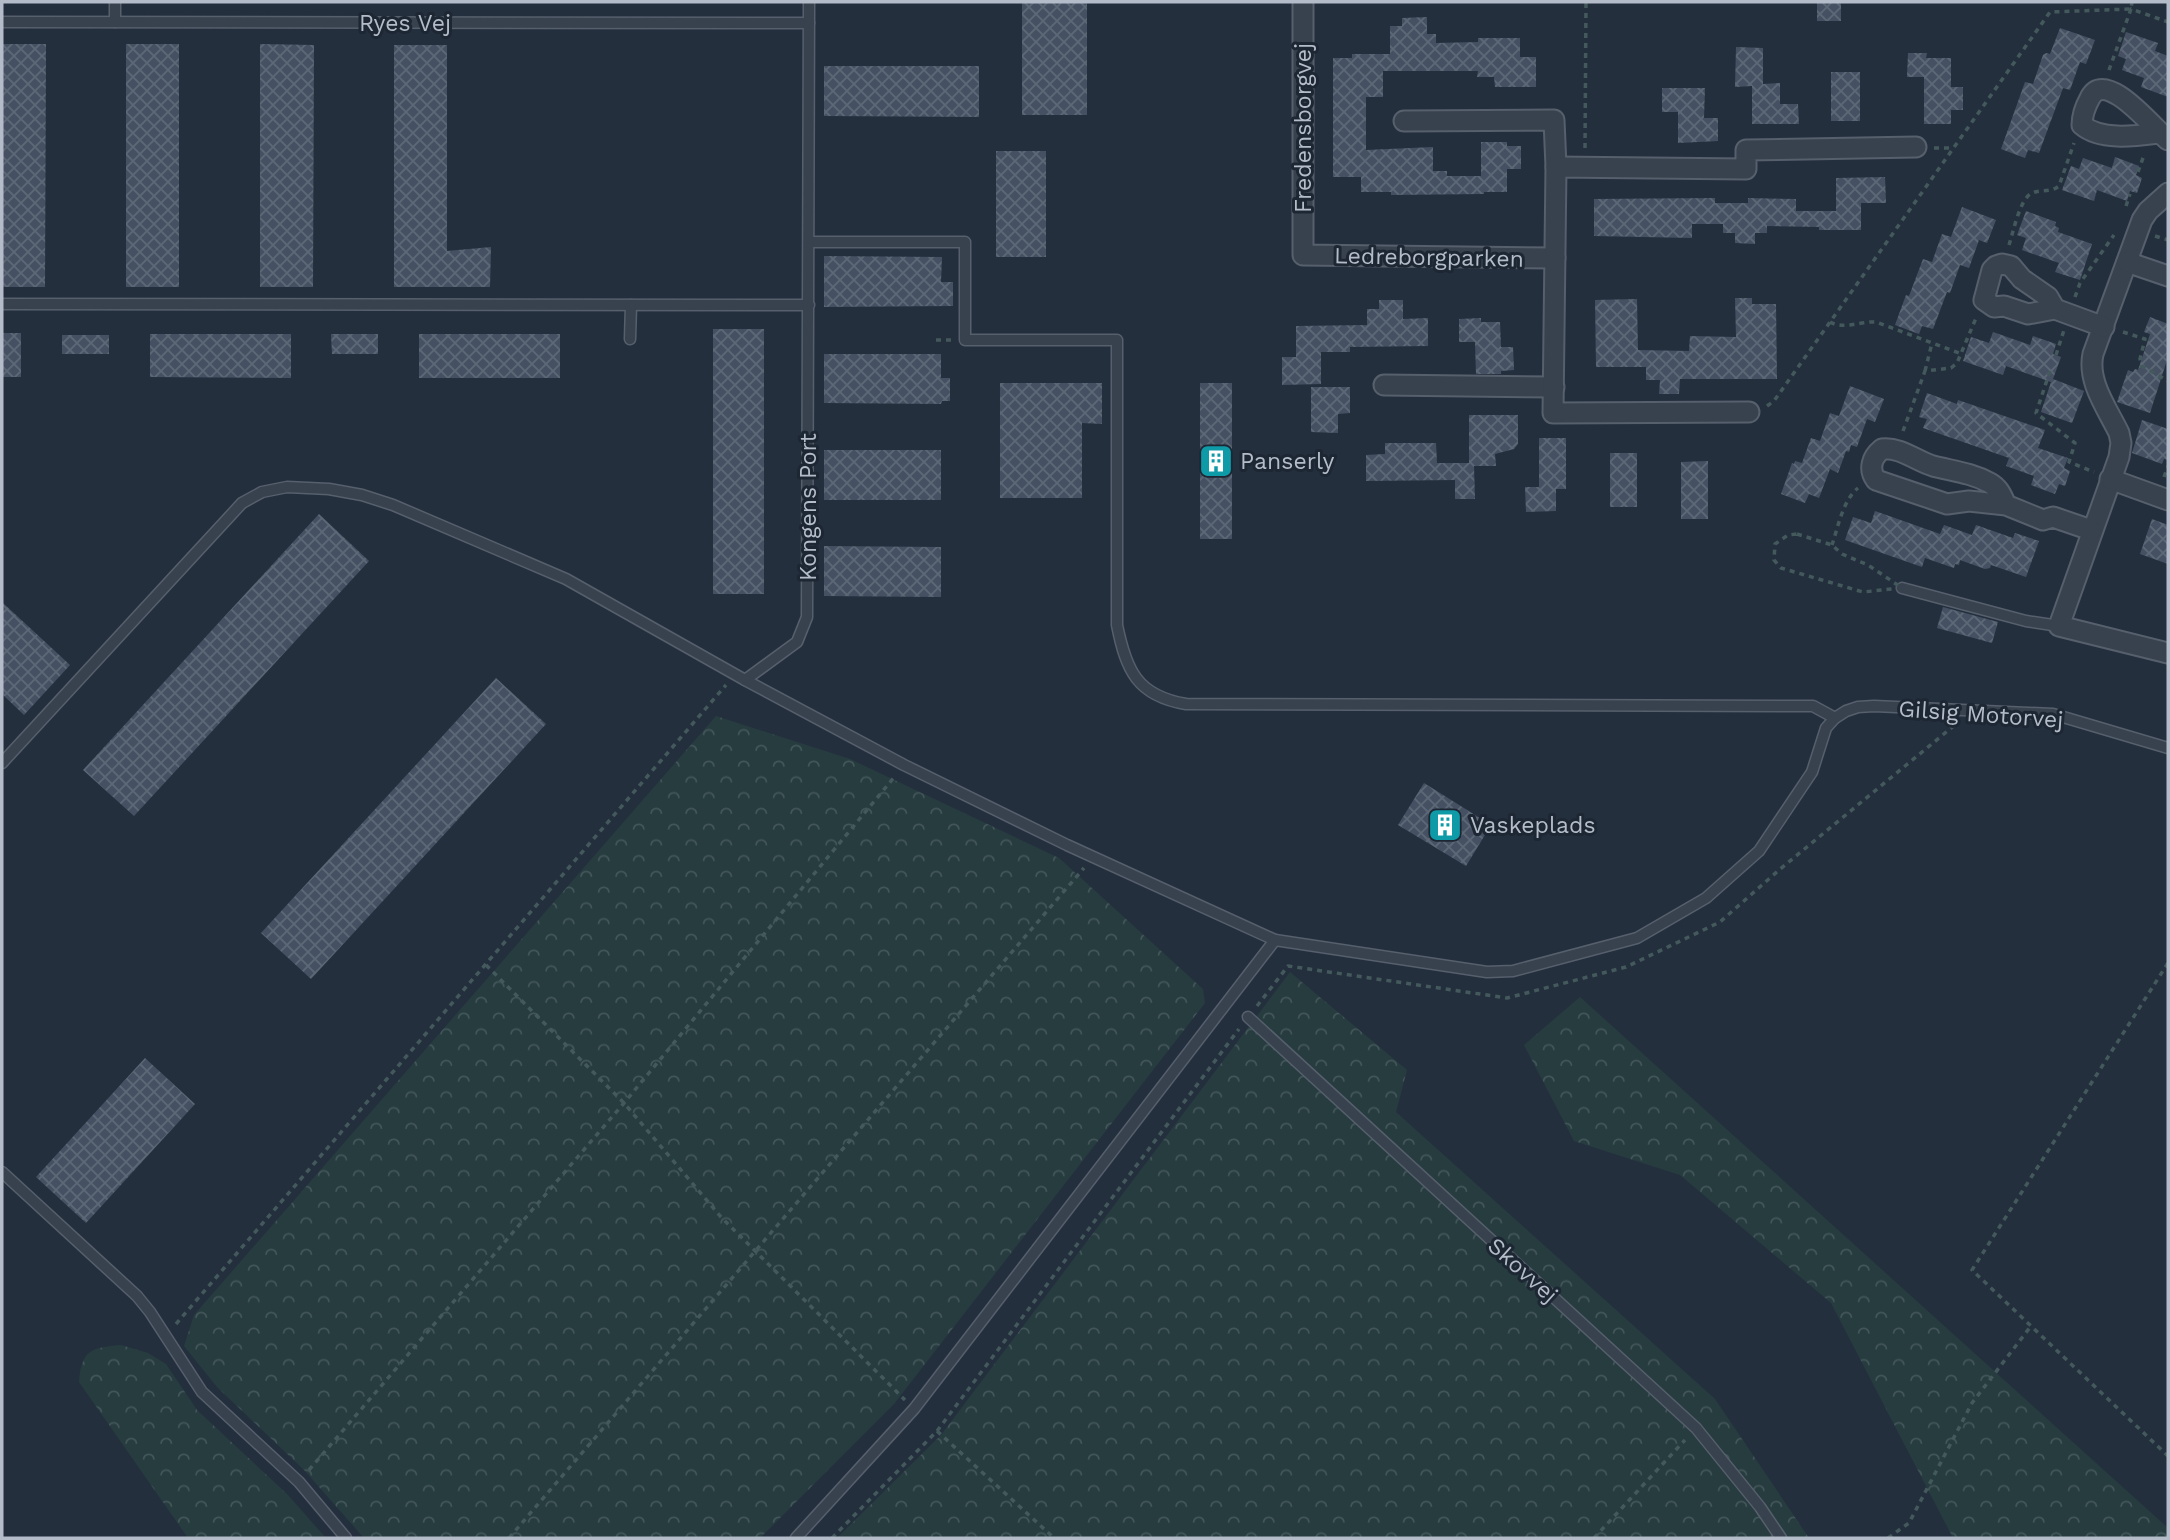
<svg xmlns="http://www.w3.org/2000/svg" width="2170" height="1540" font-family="'Work Sans',sans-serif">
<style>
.forest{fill:url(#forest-crowns)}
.building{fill:url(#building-cross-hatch)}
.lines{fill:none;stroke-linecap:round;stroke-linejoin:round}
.service-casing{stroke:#565f6c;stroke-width:13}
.minor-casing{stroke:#565f6c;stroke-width:23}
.path{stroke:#44595c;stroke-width:3.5;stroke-dasharray:5 5;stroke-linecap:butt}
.service{stroke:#38414e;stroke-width:10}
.minor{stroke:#38414e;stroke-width:19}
.labels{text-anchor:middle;stroke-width:6;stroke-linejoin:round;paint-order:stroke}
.street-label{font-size:23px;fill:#b4bcc9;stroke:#1d2633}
.poi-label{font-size:23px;fill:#b4bcc9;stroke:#1d2633;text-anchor:start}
</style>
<defs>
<pattern id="forest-crowns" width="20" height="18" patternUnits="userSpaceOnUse" patternTransform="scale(1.75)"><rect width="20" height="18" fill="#263c3f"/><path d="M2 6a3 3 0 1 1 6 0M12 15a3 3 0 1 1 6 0" fill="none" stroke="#435659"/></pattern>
<pattern id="building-cross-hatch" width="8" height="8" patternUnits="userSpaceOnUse" patternTransform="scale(1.75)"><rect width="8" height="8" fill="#455162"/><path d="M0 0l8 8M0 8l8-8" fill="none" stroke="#5d6877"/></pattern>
</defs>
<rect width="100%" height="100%" fill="#242f3e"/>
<g class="forest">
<polygon points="716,716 850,759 1059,858 1203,989 1205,1003 894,1404 760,1538 364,1538 305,1471 217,1387 184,1346 194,1315"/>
<polygon points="1290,972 1407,1070 1396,1112 1715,1399 1809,1538 837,1538 941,1435"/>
<polygon points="1580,997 2168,1528 2168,1538 1953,1538 1831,1303 1680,1175 1574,1141 1524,1045"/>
<path d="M 121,1345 L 148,1353 L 166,1364 L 197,1410 L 287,1494 L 326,1538 L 188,1538 L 79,1382 C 82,1349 91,1348 121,1345 Z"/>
</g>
<g class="building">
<rect x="1022" y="2" width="65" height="113"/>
<rect x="1817" y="2" width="24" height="19"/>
<polygon points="1427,17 1427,34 1436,34 1436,43 1478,42 1478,38 1520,38 1520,57 1536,57 1536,87 1495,87 1494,77 1477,77 1478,71 1383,71 1383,97 1366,97 1366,150 1433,147 1433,171 1447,171 1447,176 1481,176 1481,142 1507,142 1507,146 1521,146 1521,169 1507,169 1507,192 1484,192 1484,194 1391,195 1391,192 1361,192 1361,177 1333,177 1333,58 1352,58 1352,54 1390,54 1390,26 1402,26 1402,18"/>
<polygon points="2060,28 2095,40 2086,64 2080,62 2070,90 2063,88 2039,153 2028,150 2025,158 2001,149 2025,82 2033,84 2043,55 2046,53 2050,54"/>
<polygon points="2126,32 2158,43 2155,51 2168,56 2168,97 2141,87 2144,78 2122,70 2126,59 2118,56"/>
<polygon points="2,44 46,44 45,287 2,287"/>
<rect x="126" y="44" width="53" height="243"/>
<polygon points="260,44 314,45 313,287 260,287"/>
<polygon points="394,45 447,45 447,251 491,247 490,287 394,287"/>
<polygon points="1736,47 1763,48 1763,84 1780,83 1780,104 1798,104 1799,124 1752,124 1752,86 1735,87"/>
<polygon points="1908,53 1927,53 1926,58 1951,58 1951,87 1963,87 1963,110 1951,110 1951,124 1924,124 1924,77 1907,77"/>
<polygon points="824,66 979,66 979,117 824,116"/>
<rect x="1831" y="72" width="29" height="49"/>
<polygon points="1662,88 1705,88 1704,118 1718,118 1718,141 1678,143 1678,112 1662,112"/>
<rect x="996" y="151" width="50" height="106"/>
<polygon points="2115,157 2139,166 2136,175 2142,178 2137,193 2130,191 2127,201 2097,190 2094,201 2062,190 2071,166 2079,169 2083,158 2112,168"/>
<polygon points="1885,177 1886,203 1861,203 1861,230 1819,230 1819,227 1767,226 1767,233 1755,233 1755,244 1735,243 1735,233 1723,233 1723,224 1692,224 1692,238 1594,236 1594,199 1715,198 1715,203 1748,203 1748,198 1796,199 1796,211 1836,211 1836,178"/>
<polygon points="1962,207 1996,220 1987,243 1979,240 1969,268 1960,265 1950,293 1947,292 1933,329 1922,326 1919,334 1895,325 1906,295 1909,296 1923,259 1932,262 1942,234 1951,237"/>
<polygon points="2026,211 2056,222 2055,226 2059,228 2058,232 2092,244 2080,280 2055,272 2059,263 2022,250 2026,238 2017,235"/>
<polygon points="824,256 942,257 941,282 953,282 953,306 824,307"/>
<polygon points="1735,298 1752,298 1752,304 1776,304 1777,379 1680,379 1679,394 1659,394 1660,380 1646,380 1646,367 1596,367 1595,300 1637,299 1638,350 1689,351 1690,336 1736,337"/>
<polygon points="1379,300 1403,300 1403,319 1428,318 1428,346 1350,347 1350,352 1321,352 1321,384 1282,385 1282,357 1296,357 1296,326 1367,325 1367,309 1379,309"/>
<polygon points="2150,317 2168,324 2168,357 2150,413 2117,402 2128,370 2133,372 2135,369 2138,370 2150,334 2144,332"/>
<polygon points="1481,318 1481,322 1500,322 1501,347 1513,347 1514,370 1501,371 1501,374 1476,374 1475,342 1459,342 1459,319"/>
<rect x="713" y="329" width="51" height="265"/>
<polygon points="1993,332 2030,345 2033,336 2056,344 2053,354 2061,357 2053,379 2084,391 2072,423 2041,412 2051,382 2006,366 2003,375 1963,361 1971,337 1989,343"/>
<rect x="2" y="333" width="19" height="44"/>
<polygon points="150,334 291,334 291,378 150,377"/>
<polygon points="331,334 378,334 378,354 332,354"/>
<rect x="419" y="334" width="141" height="44"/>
<rect x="62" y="335" width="47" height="19"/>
<polygon points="824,354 941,354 941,378 950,378 950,401 942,401 941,404 824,403"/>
<polygon points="1000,383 1102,383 1102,424 1082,423 1082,498 1000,498"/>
<rect x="1200" y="383" width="32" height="156"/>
<polygon points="1850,386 1884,399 1875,422 1867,419 1857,447 1851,445 1849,452 1846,451 1838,473 1830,469 1819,498 1809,494 1805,503 1781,494 1792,463 1794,464 1795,461 1802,463 1811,438 1820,441 1830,413 1839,416"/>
<polygon points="1311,387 1350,387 1350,413 1338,414 1338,433 1311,432"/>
<polygon points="1927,393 1957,404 1958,400 2045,430 2038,448 2068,458 2064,468 2070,471 2065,486 2059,484 2055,494 2031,485 2034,476 2006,466 2009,458 1923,428 1927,419 1919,417"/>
<polygon points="1469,415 1518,415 1518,444 1514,449 1495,454 1496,466 1474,466 1475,499 1455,499 1455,480 1366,481 1366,455 1385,454 1385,443 1436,443 1437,463 1469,463"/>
<polygon points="2142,420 2168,429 2168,460 2164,459 2162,464 2132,453"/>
<polygon points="1539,438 1566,438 1566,489 1556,489 1556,511 1526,512 1525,487 1539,487"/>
<rect x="824" y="450" width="117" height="50"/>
<rect x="1610" y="453" width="27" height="54"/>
<polygon points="1708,461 1708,519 1681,519 1681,462"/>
<polygon points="1875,511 1940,534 1944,525 1972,535 1976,525 2013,538 2015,533 2039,541 2026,577 1991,565 1990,568 1985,569 1960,560 1959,565 1955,564 1954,568 1925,558 1922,567 1845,540 1853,517 1871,523"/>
<polygon points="319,514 369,561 134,816 83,770"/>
<polygon points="2152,519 2168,525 2168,564 2140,554"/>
<polygon points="824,546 941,547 941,597 824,596"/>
<polygon points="2,602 70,665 24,715 2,694"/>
<polygon points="1943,607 1998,622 1992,643 1937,628"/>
<polygon points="496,678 546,724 311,979 261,933"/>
<polygon points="1424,783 1491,825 1466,866 1398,825"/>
<polygon points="145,1058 195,1104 86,1223 36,1177"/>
</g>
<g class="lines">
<g class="service-casing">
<g id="service">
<polyline points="115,2 115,22"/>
<polyline points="2,22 809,23"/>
<path d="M 809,242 L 965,242 L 965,340 L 1117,340 L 1117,625 C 1126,670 1137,696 1186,704 L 1813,706 L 1835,718"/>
<polyline points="2,304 809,305"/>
<polyline points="630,339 631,305"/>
<polyline points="1902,588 2026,621 2059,626"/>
<polyline points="745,680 797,642 807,617 809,2"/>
<polyline points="2,763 242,503 262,492 287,487 329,489 362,495 393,505 566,579 745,680 904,765 1067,845 1275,940 1487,972 1513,971 1637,938 1706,898 1759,851 1812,772 1826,728 1835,718 1846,711 1858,707 1874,706 2053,714 2168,748"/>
<polyline points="1248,1017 1696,1428 1760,1507 1781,1538"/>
<polyline points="2,1172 137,1296 150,1312 202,1392 299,1482 346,1538"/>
<polyline points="796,1538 914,1409 1275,940"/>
</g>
</g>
<g class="minor-casing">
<g id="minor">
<polyline points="1303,2 1303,255 1555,258"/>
<polyline points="1404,121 1554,120 1556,167"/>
<path d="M 2159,133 C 2135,136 2101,141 2082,125 C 2082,116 2085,107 2090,98 C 2105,67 2154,129 2168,140"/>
<path d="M 2168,193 L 2148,211 L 2142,220 L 2093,354 C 2087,382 2107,408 2119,433 L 2121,443 L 2119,457 L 2059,626 L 2168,653"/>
<polyline points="2127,262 2168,276"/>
<polyline points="2055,309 2028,314 2004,306 1994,307 1984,300 1992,270 1996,266 2002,264 2011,266 2022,279 2048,297 2055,309 2104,327"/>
<polyline points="1384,385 1554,387"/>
<polyline points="1749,412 1553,413 1556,167 1746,169 1746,150 1916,147"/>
<polyline points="2110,479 2168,500"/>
<path d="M 2006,505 L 1969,501 L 1947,504 L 1876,480 C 1868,469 1872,457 1882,449 C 1901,447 1916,461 1933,466 C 1953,471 1972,473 1990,483 C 1999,488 2002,496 2006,505 L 2043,520 L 2053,517 L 2091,530"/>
</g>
</g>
<g class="path">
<polyline points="2109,70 2131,9 2168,22"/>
<polyline points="1585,148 1586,2"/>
<polyline points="1934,148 1953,148"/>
<polyline points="2138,172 2144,155"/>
<polyline points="2126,206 2130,194"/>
<polyline points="2155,236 2168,240"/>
<path d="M 2009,245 C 2013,233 2020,198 2032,193 C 2041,189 2050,193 2059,186 L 2074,143"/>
<polyline points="2075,297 2080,283 2114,235"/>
<path d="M 1830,322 C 1844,330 1860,321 1876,322 L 1962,354"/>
<polyline points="2123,332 2145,339 2140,359 2142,366 2168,381"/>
<polyline points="936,340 952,340"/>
<polyline points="2056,355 2064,330"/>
<polyline points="1925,371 1932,343"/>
<polyline points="2050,371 2036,413 2075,443 2069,462 2094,472"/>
<polyline points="1767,406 1774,401 2050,12 2131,9 2132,2"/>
<polyline points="1903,431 1925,371 1951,368 1957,363 1976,318"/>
<polyline points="2164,477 2168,466"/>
<polygon points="1797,534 1832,545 1842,554 1868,565 1902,588 1863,592 1781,568 1774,560 1775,544 1788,535"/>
<path d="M 1832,545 C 1838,527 1843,500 1858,488"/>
<polyline points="2168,963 1972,1270 2168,1456"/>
<polyline points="486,965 624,1103 721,1217 905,1400"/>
<polyline points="1257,1006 1288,966 1507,998 1626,967 1720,922 1779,870 1956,724"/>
<polyline points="176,1324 726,685"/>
<polyline points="937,1431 1054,1538"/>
<polyline points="309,1470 624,1103 896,775"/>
<polyline points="509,1538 1084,868"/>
<polyline points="832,1538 937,1431 1239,1029"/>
<polyline points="1594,1538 1685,1440"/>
<polyline points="1888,1538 1909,1523 1972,1403 2031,1326"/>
</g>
<use href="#service" class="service"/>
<use href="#minor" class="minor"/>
</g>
<defs>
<g id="building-square" transform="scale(1.75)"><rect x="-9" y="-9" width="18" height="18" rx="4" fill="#0f9aa8" stroke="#1d2633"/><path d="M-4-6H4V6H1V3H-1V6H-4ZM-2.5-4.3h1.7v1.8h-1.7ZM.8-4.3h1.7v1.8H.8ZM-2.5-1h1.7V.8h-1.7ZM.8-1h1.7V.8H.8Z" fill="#fff"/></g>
</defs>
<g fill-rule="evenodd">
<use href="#building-square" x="1216" y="461"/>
<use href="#building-square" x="1445" y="825"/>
</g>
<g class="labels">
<g class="street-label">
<text x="405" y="31">Ryes Vej</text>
<text transform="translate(1303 128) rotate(-90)" y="8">Fredensborgvej</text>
<text transform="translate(1429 257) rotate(1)" y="8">Ledreborgparken</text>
<text transform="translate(808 507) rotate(-90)" y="8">Kongens Port</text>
<text transform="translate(1981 714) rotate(4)" y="8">Gilsig Motorvej</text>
<text transform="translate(1523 1270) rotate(42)" y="8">Skovvej</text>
</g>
<g class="poi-label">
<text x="1240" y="469">Panserly</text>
<text x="1470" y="833">Vaskeplads</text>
</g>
</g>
<rect width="2170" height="1540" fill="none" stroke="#b4bcc9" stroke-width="7"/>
</svg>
